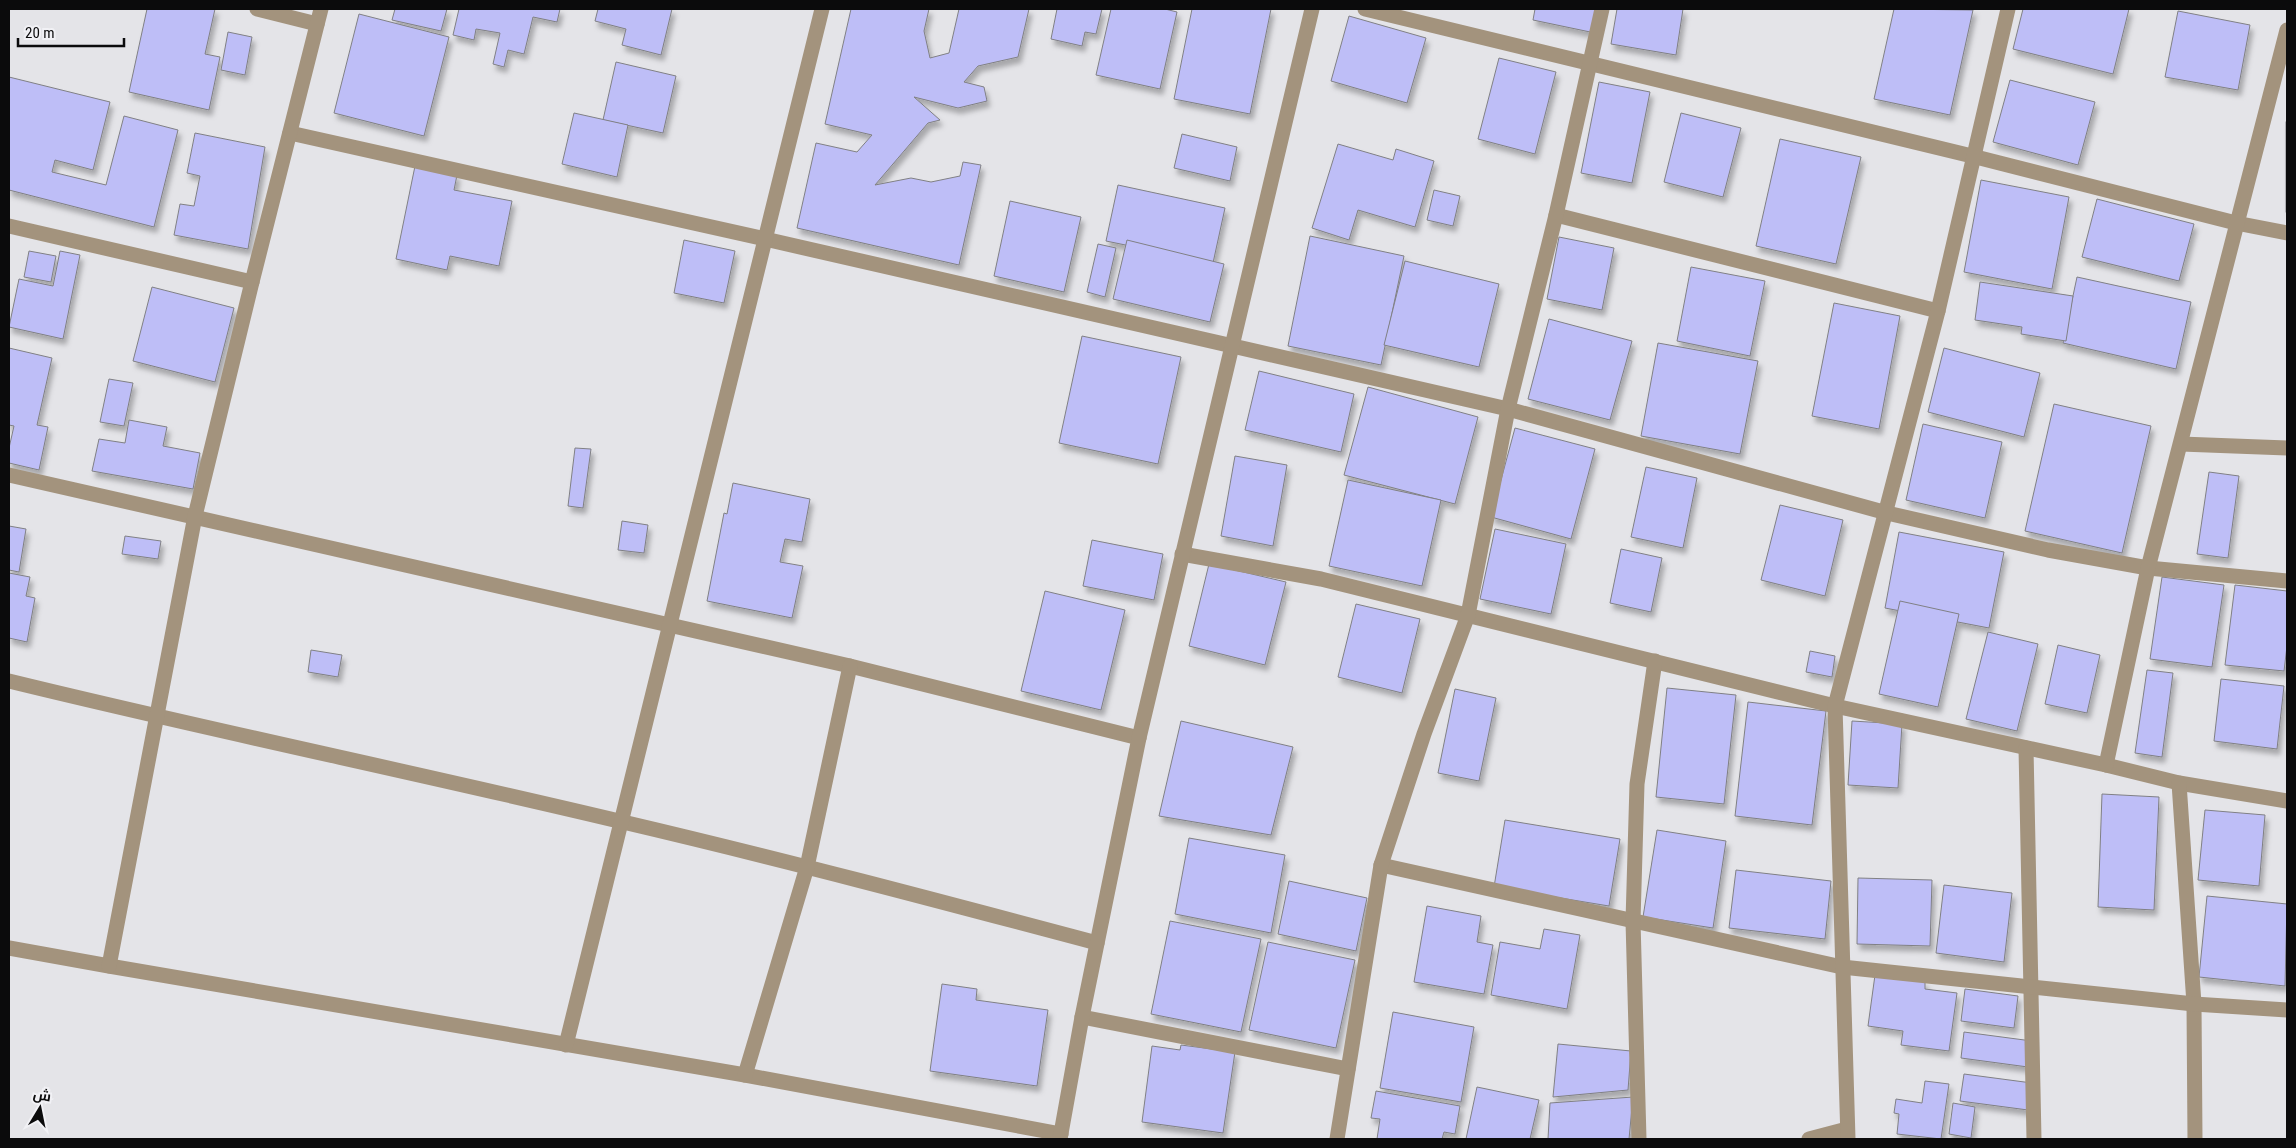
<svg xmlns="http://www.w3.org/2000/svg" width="2296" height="1148" font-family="'Roboto Condensed',Cairo,sans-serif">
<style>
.building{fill:#bebef7;stroke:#808084;filter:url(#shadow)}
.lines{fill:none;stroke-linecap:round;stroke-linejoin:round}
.minor{stroke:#a3937d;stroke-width:15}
</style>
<defs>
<filter id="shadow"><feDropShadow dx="3" dy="5.5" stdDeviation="2.5" flood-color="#0004"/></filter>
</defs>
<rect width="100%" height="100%" fill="#e4e4e8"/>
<g class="building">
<polygon points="147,9 215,9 205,54 220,57 209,110 129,92"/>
<polygon points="395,9 447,9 441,31 392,20"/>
<polygon points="459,9 560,9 557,22 533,17 524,54 508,50 504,67 493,64 500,33 476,29 474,40 453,35"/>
<polygon points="598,9 672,9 661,55 622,45 626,29 595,21"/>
<polygon points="851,9 929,9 924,31 930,58 949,53 959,9 1029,9 1018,57 978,66 964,82 984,87 987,101 958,108 914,97 940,120 928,123 875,185 911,178 931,182 960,176 963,162 981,165 959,265 797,228 816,143 857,152 872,135 825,124"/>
<polygon points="1057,9 1102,9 1096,34 1085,32 1082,46 1051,39"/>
<polygon points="1111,9 1165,9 1177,12 1160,89 1096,75"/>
<polygon points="1192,9 1271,9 1250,114 1174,99"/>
<polygon points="1535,9 1600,9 1595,33 1533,20"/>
<polygon points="1617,9 1683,9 1676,55 1611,44"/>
<polygon points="1894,9 1973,10 1950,115 1874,99"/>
<polygon points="2023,9 2129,9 2113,74 2013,49"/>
<polygon points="2178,11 2250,25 2238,90 2165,77"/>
<polygon points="359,14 449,37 424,136 334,113"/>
<polygon points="1349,16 1426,38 1407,103 1331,81"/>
<polygon points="228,32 252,37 245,75 221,70"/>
<polygon points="1499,58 1556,72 1535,154 1478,139"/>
<polygon points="616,62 676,76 663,133 603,120"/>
<polygon points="9,77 110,102 93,170 55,160 52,172 106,185 124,116 178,130 154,227 9,190"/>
<polygon points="2010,80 2095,102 2078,165 1993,142"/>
<polygon points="1599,82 1650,92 1632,183 1581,173"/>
<polygon points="574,113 628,125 617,177 562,164"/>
<polygon points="1681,113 1741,128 1723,197 1664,182"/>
<rect x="2286" y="122" width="1" height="90"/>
<polygon points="195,133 265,147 248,249 174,235 180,204 194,206 200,176 187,173"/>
<polygon points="1182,134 1237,147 1230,181 1174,168"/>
<polygon points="1780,139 1861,157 1836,264 1756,246"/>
<polygon points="1338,144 1393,160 1396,149 1434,161 1415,227 1358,210 1349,240 1312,228"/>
<polygon points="415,166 457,175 454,190 512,201 499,266 450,256 447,270 396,259"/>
<polygon points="1981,180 2069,197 2052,289 1964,272"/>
<polygon points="1118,185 1225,208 1213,263 1106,241"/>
<polygon points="1434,190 1460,196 1453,226 1427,220"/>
<polygon points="2097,199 2194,224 2179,281 2082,257"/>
<polygon points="1010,201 1081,217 1064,292 994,276"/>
<polygon points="1310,236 1404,256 1381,365 1288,346"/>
<polygon points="1559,237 1614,248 1602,310 1547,299"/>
<polygon points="684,240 735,251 724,303 674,293"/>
<polygon points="1127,240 1224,264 1210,322 1113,299"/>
<polygon points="1098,244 1116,248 1105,297 1087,292"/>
<polygon points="29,251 56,256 51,282 24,277"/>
<polygon points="60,251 80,255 63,339 9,327 19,279 53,286"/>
<polygon points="1405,261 1499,284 1479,367 1384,345"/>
<polygon points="1691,267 1765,281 1750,356 1677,341"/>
<polygon points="2077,277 2191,302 2176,369 2063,343"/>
<polygon points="1980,282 2073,296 2066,341 2021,334 2022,327 1975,320"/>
<polygon points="152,287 234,308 215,382 133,361"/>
<polygon points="1834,303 1900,316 1879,429 1812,416"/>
<polygon points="1549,319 1632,341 1610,420 1528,399"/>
<polygon points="1082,336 1181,357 1158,464 1059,443"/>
<polygon points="1658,343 1758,361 1740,454 1641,436"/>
<polygon points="9,348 52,358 37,425 48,427 39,470 9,463 9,448 14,426 9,425"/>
<polygon points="1944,348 2040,373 2024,437 1928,412"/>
<polygon points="1259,371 1354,394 1341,452 1245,430"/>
<polygon points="109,379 133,383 124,426 100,422"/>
<polygon points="1368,387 1478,417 1455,504 1344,475"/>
<polygon points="2054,404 2151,426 2122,553 2025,531"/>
<polygon points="129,420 167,427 163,446 200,453 193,489 92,471 99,439 125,443"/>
<polygon points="1923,424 2002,442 1985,518 1906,500"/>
<polygon points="1515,428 1595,449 1571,539 1491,517"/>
<polygon points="575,448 591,449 583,508 568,506"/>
<polygon points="1235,456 1287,465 1273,546 1221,536"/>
<polygon points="1646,467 1697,478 1683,548 1631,537"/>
<polygon points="2209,472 2239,476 2228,558 2197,554"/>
<polygon points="1348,480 1441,500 1422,586 1329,566"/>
<polygon points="733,483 810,499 802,542 785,539 780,562 803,566 792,618 707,601 724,513 727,514"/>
<polygon points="1780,505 1843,520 1825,596 1761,580"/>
<polygon points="622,521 648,525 644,553 618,550"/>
<polygon points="9,526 26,529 19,572 9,570"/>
<polygon points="1495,529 1566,544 1551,614 1480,599"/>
<polygon points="1899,532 2004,552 1989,628 1885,608"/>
<polygon points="125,536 161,541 158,559 122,554"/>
<polygon points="1092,540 1163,554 1154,600 1083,586"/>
<polygon points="1621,549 1662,558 1651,612 1610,603"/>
<polygon points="1209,564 1286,582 1265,665 1189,646"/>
<polygon points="9,573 30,577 26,596 35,598 27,642 9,638"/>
<polygon points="2162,577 2224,585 2212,667 2150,659"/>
<polygon points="2235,585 2287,591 2287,646 2284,671 2225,665"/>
<polygon points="1045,591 1125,610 1101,710 1021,691"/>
<polygon points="1900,601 1959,614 1938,707 1879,694"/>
<polygon points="1356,604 1420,619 1402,693 1338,677"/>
<polygon points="1988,632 2038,644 2017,731 1966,719"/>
<polygon points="2058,645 2100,655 2087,713 2045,704"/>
<polygon points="311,650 342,655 338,677 308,672"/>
<polygon points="1810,651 1835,656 1832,677 1806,672"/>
<polygon points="2147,670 2173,673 2162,757 2135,753"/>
<polygon points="2221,679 2284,686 2277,749 2214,741"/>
<polygon points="1667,688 1736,695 1724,804 1656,797"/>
<polygon points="1455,689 1496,698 1479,781 1438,773"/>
<polygon points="1748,702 1826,711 1812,825 1735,816"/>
<polygon points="1181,721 1293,747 1271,835 1159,816"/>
<polygon points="1852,721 1902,724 1898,788 1848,785"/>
<polygon points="2102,794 2159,797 2154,910 2098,907"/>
<polygon points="2205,810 2265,815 2259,886 2198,880"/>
<polygon points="1505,820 1620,839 1609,906 1494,887"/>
<polygon points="1657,830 1726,841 1713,928 1643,917"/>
<polygon points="1189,838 1285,855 1271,933 1175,914"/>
<polygon points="1736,870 1831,881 1825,939 1729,928"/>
<polygon points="1858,878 1932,880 1930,946 1857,944"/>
<polygon points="1289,881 1367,898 1356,951 1278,934"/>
<polygon points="1944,885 2012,893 2004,962 1936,953"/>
<polygon points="2207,896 2287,904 2285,986 2199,977"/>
<polygon points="1427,906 1481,916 1477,942 1493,945 1484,994 1414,982"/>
<polygon points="1170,921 1261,939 1241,1032 1151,1014"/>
<polygon points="1544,929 1580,935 1567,1009 1491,995 1500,942 1540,949"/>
<polygon points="1268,942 1355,960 1336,1048 1249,1030"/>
<polygon points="1875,975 1925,982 1925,989 1957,993 1949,1051 1901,1045 1903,1031 1868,1026"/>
<polygon points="942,984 977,989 976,1000 1048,1010 1037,1086 930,1071"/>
<polygon points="1965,989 2018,996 2014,1028 1961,1021"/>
<polygon points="1393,1012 1474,1027 1461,1102 1380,1088"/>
<polygon points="1964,1032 2032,1041 2028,1067 1961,1058"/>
<polygon points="1558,1044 1631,1051 1628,1090 1553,1097"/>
<polygon points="1181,1045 1235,1052 1223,1133 1142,1122 1152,1046 1180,1050"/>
<polygon points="1964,1074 2032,1083 2028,1110 1960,1101"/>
<polygon points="1925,1081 1949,1084 1941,1139 1897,1134 1899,1114 1894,1113 1896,1099 1922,1103"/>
<polygon points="1477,1087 1539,1100 1530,1139 1466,1139"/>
<polygon points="1376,1091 1460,1106 1455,1134 1444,1132 1442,1139 1377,1139 1380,1119 1371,1118"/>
<polygon points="1633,1097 1629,1139 1548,1139 1550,1103"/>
<polygon points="1953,1103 1975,1107 1971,1138 1949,1134"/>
</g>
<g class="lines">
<g class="minor">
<polyline points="257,9 317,24"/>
<polyline points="1365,9 1972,156 2236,223 2287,233"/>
<polyline points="290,133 765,239 1508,409 1887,513 2048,550 2148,568 2287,581"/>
<polyline points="1556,215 1938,311"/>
<polyline points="9,226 252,282"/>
<polyline points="2181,444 2287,448"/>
<polyline points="9,475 850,666 1139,738"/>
<polyline points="1182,554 1321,579 1835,706 2106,765 2179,783 2287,801"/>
<path d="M 9,681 C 213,731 418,773 623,822 C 781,859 939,901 1097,943"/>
<polyline points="2026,748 2034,1139"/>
<polyline points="2106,765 2148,568 2287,30"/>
<polyline points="2179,783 2194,1004 2195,1139"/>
<polyline points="1381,865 1842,967 2194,1004 2287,1010"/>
<polyline points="9,948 109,966 745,1075 1061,1134"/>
<polyline points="109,966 195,516 252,282 321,9"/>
<polyline points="1082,1017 1348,1069"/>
<polyline points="566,1045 822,9"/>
<polyline points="745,1075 807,867 850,666"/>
<polyline points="1060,1139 1082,1017 1139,738 1312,9"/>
<polyline points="1337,1139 1381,865 1424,734 1468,615 1508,409 1556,215 1602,9"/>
<polyline points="1639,1139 1633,921 1637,784 1655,661"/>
<polyline points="1809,1139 1847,1129"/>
<polyline points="1848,1139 1835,706 1938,311 2008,9"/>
</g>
</g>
<rect width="2296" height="1148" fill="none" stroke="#0b0b0c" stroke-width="20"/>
<g transform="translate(40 1108) rotate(10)" stroke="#f1f1f5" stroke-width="4" paint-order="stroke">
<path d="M0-4L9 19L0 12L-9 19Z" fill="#0b0b0c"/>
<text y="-8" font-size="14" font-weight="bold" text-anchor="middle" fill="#0b0b0c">ش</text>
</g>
<path d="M18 38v8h106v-8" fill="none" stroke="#0b0b0c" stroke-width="2.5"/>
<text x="25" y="38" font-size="15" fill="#0b0b0c" stroke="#f1f1f5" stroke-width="4" paint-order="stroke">20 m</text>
</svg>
